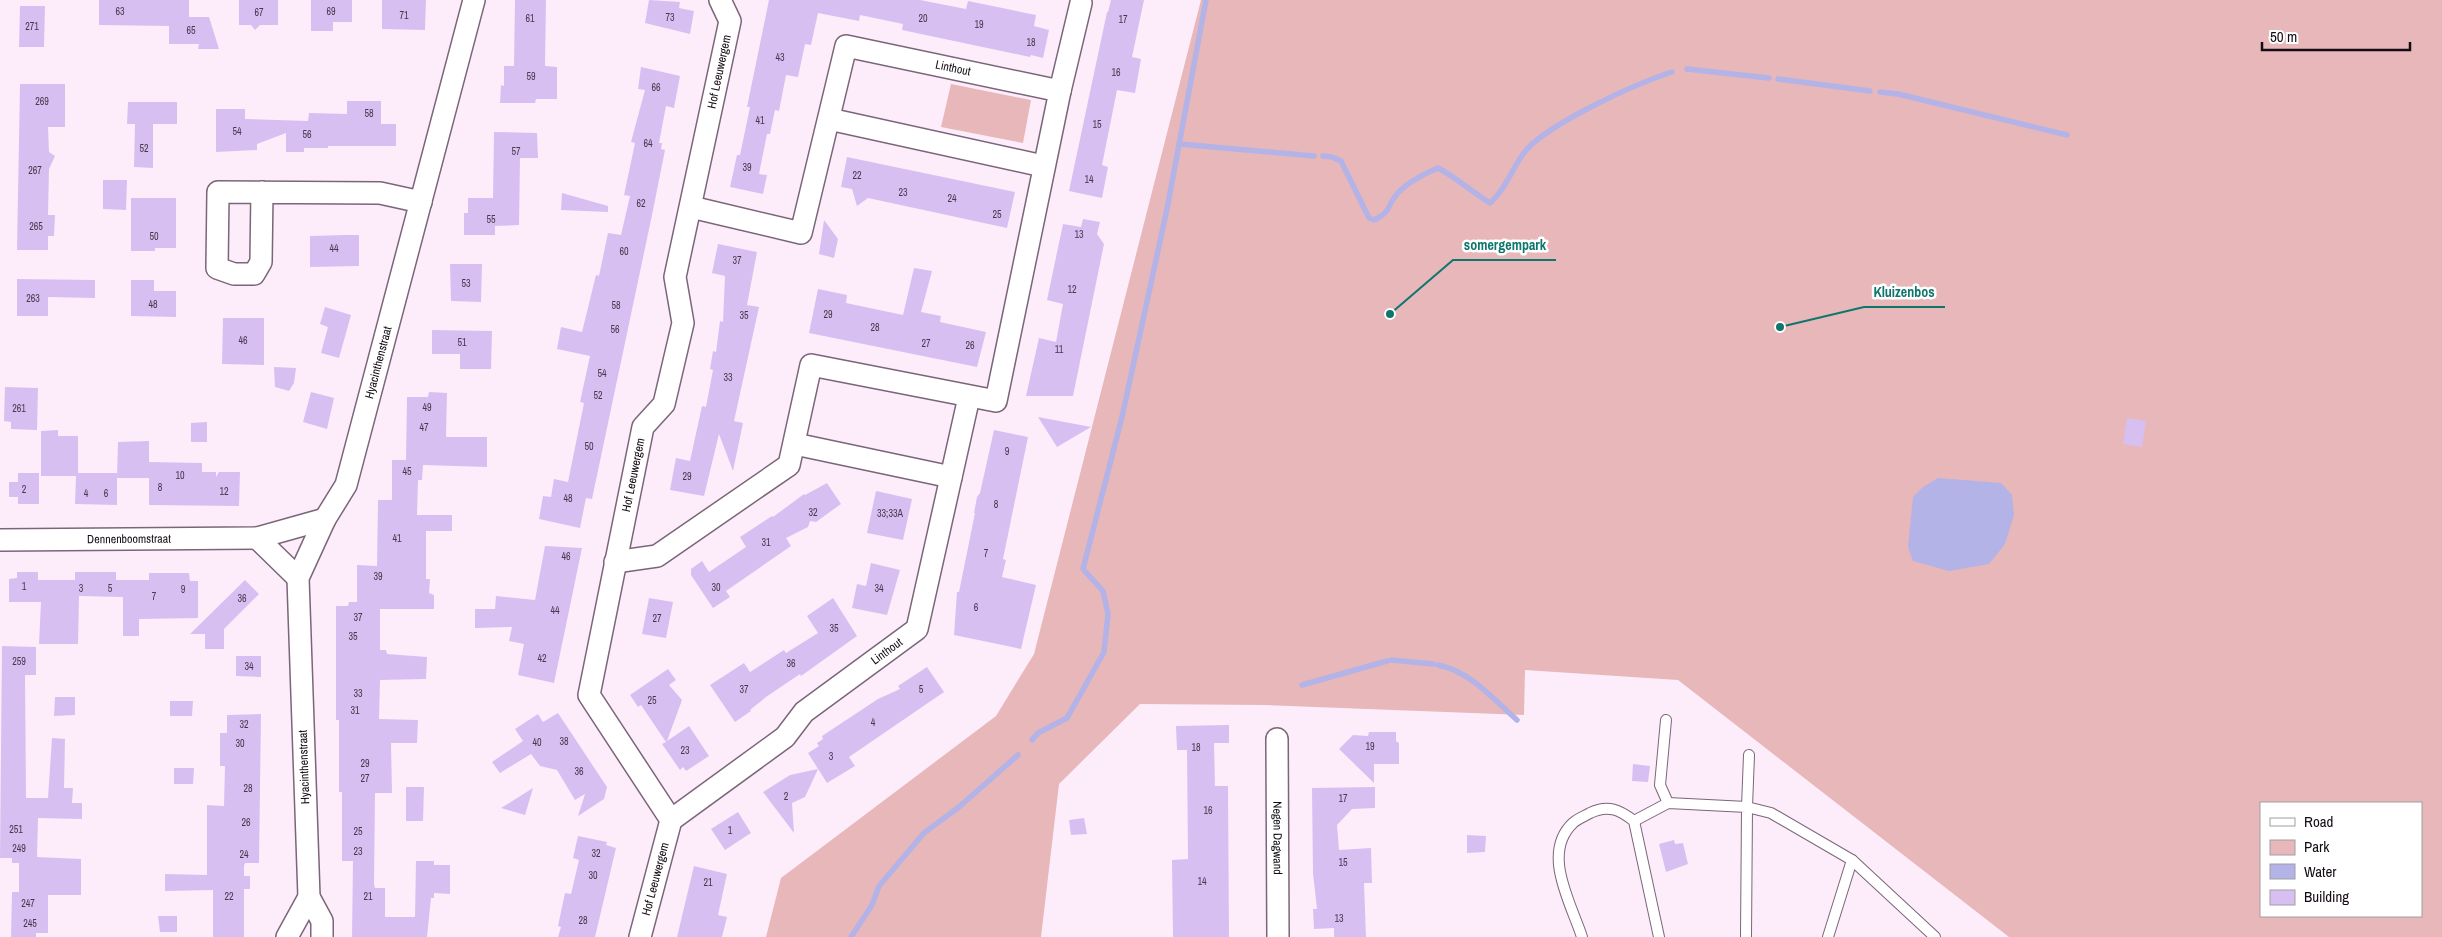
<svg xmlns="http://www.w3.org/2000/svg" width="2442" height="937" font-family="'Archivo Narrow',sans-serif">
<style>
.green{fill:#e7b7b9;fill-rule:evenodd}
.water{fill:#b3b3e8}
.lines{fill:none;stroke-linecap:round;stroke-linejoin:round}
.stream{stroke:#b3b3e8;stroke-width:5.5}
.building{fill:#d8bff2}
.lane-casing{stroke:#7b6579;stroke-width:12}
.street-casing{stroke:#7b6579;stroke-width:24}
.lane{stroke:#fff;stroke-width:10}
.street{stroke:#fff;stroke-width:21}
.labels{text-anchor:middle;stroke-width:5;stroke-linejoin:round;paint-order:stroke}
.number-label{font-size:10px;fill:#45394c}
.street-label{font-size:12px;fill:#140c14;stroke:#fff}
.leader{fill:none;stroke:#0f766e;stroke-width:2}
.callout-dot{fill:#0f766e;stroke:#fff;stroke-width:2}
.callout-label{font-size:14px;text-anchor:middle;font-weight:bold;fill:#0f766e;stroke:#fff;stroke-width:5;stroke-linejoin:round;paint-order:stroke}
</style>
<rect width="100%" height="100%" fill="#fdedfb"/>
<g class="green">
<path d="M 1201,0 L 2442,0 L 2442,937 L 2009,937 L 1678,680 L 1525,670 L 1524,715 L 1264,705 L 1140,704 L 1059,784 L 1041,937 L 766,937 L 781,878 L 996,716 L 1034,654 ZM 2261,803 L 2421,803 L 2421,916 L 2261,916 Z"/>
<polygon points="951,84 1031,100 1023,143 941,127"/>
</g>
<polygon class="water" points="1938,478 2001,483 2012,495 2014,515 2005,544 1989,564 1949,571 1913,561 1908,547 1913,497 1923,487"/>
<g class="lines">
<g class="stream">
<polyline points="1687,69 1769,78"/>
<polyline points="1778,79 1870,91"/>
<polyline points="1880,92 1898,94 2067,135"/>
<polyline points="1179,144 1314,156"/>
<path d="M 1323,156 L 1332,157 L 1341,161 L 1369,218 L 1374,220 C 1392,211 1386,207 1397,194 C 1407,182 1424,174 1438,168 C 1457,178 1472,192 1490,203 C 1507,188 1513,165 1527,149 C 1554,121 1635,84 1672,72"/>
<polyline points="1391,660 1433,664"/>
<path d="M 1438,665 C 1470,671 1493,699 1517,720"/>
<polyline points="1302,685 1387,661"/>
<polyline points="1032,740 1038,733 1067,718 1104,652 1108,614 1103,591 1083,569 1122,417 1167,209 1206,0"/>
<polyline points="851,937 872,905 879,886 924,833 959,807 1018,755"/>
</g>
</g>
<g class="building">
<polygon points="99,0 189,0 189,17 209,17 219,49 198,49 199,44 169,44 169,26 99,25"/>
<polygon points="239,0 278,0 278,25 260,25 255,30 251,25 239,25"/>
<polygon points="311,0 352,0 352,22 333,22 333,31 311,31"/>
<polygon points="382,0 426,0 425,30 382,29"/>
<polygon points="515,0 546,0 545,66 557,67 557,99 536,99 535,103 500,103 501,85 504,86 504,66 514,66"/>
<polygon points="649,0 680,2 679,8 694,11 690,34 645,23"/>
<polygon points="769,0 920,0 966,9 968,1 1036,15 1034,26 1049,30 1043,58 1031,55 1030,57 902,30 903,24 860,15 859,21 818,13 811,45 805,44 798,77 786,75 779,111 775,110 770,134 767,134 759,174 767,175 763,194 730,187 737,155 740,155 750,107 747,107"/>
<polygon points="1111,0 1144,0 1132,57 1141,59 1135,93 1117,90 1102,165 1108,167 1102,198 1069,191 1107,12 1108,12"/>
<polygon points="20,6 45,6 44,47 19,47"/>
<polygon points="641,67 680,76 674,108 666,106 659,143 662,143 661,149 665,150 652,215 592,499 586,498 580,528 539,519 543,496 551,497 554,479 568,482 584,403 580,402 590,356 557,349 561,327 582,332 596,275 599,276 608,233 621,235 630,196 624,195 635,143 631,142 645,90 638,89"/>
<polygon points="20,84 65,84 65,127 48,127 49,152 55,156 49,169 48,215 55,215 54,236 48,236 48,250 17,250"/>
<polygon points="347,101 381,101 381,124 396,124 396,146 328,146 328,148 304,148 304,152 286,152 286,133 257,144 257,150 216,152 216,109 245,109 245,119 308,121 309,113 347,114"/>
<polygon points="128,102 177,102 177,124 153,124 153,168 134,167 135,124 127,124"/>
<polygon points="494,132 537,133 538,158 520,158 519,225 495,226 495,235 464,235 464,213 468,213 468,198 493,198"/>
<polygon points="847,157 1015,192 1007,228 868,198 857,206 852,189 841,187"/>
<polygon points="103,180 127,180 126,210 103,209"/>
<polygon points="562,193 608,206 608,212 561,210"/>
<polygon points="131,198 176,198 176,248 155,248 155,251 131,251"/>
<polygon points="1083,219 1100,222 1097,234 1104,244 1073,396 1026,396 1039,338 1056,342 1063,304 1047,300 1063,224 1081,227"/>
<polygon points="824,220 838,239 834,258 819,254"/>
<polygon points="345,235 359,235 359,266 310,267 310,236"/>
<polygon points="718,244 757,252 747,305 759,307 734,421 743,423 733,471 719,434 704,496 670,490 676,458 690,461 702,406 706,407 713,370 710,369 713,351 716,352 720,321 723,322 725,276 712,273"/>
<polygon points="450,264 482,264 481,302 451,301"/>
<polygon points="914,268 932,271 921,312 941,316 940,322 986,332 977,367 809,333 818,289 847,295 846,303 903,315"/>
<polygon points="17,279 95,280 95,298 48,297 48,316 17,316"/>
<polygon points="131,280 154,280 154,291 176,291 176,317 131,316"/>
<polygon points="325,307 351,315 339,358 321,353 328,327 320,324"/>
<polygon points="223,318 264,318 264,365 222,364"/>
<polygon points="432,330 492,331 491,369 460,369 460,354 432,354"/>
<polygon points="274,367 296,368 294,383 289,391 275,387"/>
<polygon points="5,387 38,388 37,430 11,429 11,422 4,421"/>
<polygon points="311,392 334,398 327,429 303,422"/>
<polygon points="429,392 447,393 446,437 487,437 487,467 423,465 422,480 418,480 417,515 452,515 452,531 426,531 426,579 430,579 429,593 434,595 434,609 380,609 380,650 386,650 387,654 427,657 426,679 380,680 379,719 418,720 417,743 391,743 392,793 375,793 374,884 375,888 385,888 385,917 415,917 416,861 434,861 434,865 450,865 450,894 434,893 434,898 431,898 427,937 352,937 353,861 342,861 342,792 339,792 339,720 336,720 336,606 348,606 349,602 357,602 357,565 377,566 378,500 392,500 392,460 406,460 407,397 428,397"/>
<polygon points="1038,417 1091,427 1057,447"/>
<polygon points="2127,418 2146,421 2142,447 2123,444"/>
<polygon points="207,422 207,442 191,442 191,423"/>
<polygon points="58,430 58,436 78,436 78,473 117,473 117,505 75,504 76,476 41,476 41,431"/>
<polygon points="994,430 1028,437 1003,559 1006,560 1002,577 1036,585 1021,649 954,635 957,592 959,592 975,513 974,513 977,497 980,493"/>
<polygon points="149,441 149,462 202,463 202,472 216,472 216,477 219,472 240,472 239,506 149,505 149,478 117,478 118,442"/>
<polygon points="18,473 39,473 39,504 18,504 18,497 9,497 9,482 18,482"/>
<polygon points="827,483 841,504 816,522 810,521 808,527 786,538 791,546 726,591 730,597 713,608 691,575 691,569 702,561 709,572 746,547 740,537 772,516 773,517 804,494 805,495"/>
<polygon points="876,491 912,499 903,540 867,533"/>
<polygon points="545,546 582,548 554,683 518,675 524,644 509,641 512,627 475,628 475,609 495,609 496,596 535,600"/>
<polygon points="871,563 900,570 887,615 852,608 857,584 866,586"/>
<polygon points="17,572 38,572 38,580 75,580 75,572 116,572 116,580 149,580 149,573 189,573 190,581 198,581 198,618 139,619 139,636 123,636 123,597 79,596 78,644 39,644 41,602 9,602 9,579 17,578"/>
<polygon points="245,580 259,594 224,629 224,649 205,649 205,634 190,634"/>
<polygon points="649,598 673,602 666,638 642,634"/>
<polygon points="833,598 857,636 801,676 800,674 766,697 750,710 751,711 735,722 710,685 744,663 750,672 784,650 786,653 818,633 807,616"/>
<polygon points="2,646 36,647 36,675 25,675 26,798 48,798 52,738 65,739 64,788 73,788 72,803 82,803 82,819 38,818 37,857 81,859 81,895 48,895 48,933 36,933 36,937 11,937 12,892 19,892 19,863 12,863 12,858 0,858"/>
<polygon points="236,656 261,656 261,677 236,676"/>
<polygon points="927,667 944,692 849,757 855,766 827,783 808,753 819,746 817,743 823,739 822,736 878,699 900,689 898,686"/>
<polygon points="668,669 676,680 669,685 682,700 667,741 689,726 709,756 686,771 683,767 680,770 662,744 666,742 641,705 638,707 630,695"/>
<polygon points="55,697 75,697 75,715 54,716"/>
<polygon points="170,701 193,701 192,716 170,716"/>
<polygon points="558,713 607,787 604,799 578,816 585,794 575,800 557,770 540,766 531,754 500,773 492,762 523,741 515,729 538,714 543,722"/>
<polygon points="261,714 259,863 245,863 244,866 244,876 250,876 250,889 244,889 244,937 213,937 213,890 165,891 165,874 207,875 207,805 224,806 225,766 220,766 220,733 227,733 227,715"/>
<polygon points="1229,725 1229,743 1214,743 1215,786 1228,786 1229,937 1173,937 1172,860 1188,859 1187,750 1177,750 1176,726"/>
<polygon points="1369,732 1396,732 1396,741 1399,743 1399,764 1374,764 1374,783 1339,749 1353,735 1368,736"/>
<polygon points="1633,764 1650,766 1648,782 1632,781"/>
<polygon points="174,768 194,768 193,784 174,784"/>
<polygon points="818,769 805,797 792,803 794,833 763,792 790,775"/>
<polygon points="406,787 424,787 423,821 406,821"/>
<polygon points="1375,787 1375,808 1352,809 1337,825 1339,850 1371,848 1372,883 1364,883 1366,937 1334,937 1334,928 1314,929 1313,909 1317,909 1313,873 1312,788"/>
<polygon points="533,788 525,815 501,808"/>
<polygon points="738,812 751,833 725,850 711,829"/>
<polygon points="1084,818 1087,834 1071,835 1069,820"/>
<polygon points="1467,835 1486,836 1485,852 1467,853"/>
<polygon points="578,836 607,842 606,845 616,848 595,937 558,937 561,927 558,926 565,893 571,894 579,860 573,858"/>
<polygon points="1674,840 1675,844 1683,843 1688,864 1666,872 1659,844"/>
<polygon points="694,866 727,874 718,915 727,917 722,937 677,937"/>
<polygon points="158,916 177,916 177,932 160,932"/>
</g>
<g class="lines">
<g class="lane-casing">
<g id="lane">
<polyline points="1666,720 1660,785 1668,803"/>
<polyline points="1749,755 1747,807 1771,813 1852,860 1935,937"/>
<polyline points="1634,821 1668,803 1747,807 1746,937"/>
<path d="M 1582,937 C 1571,903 1541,853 1573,823 C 1577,819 1585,816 1590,813 C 1608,804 1620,810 1634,821 L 1659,937"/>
<polyline points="1828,937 1852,860"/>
</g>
</g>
<g class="street-casing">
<g id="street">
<polyline points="1060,91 1081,3"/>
<polyline points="829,119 1043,166"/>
<polyline points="262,192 261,262 254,274 234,274 217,268 218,192 380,193 421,202"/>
<polyline points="795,444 951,477"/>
<polyline points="257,538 298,578"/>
<path id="s1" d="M 0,540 L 257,538 L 325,519"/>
<polyline points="615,562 657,556 789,465 811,365 996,401 1060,91 846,46 801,233 691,207"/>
<path id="s2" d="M 1277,739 L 1278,937"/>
<path id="s3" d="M 671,820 L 785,737 L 804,712 L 917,629 L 969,397"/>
<polyline points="287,937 309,897"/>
<path id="s4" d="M 322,937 L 322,921 L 309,897 L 298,578 L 325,519 L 346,485 L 474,0"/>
<path id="s5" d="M 640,937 L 671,820 L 589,695 L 643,427 L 664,404 L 683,323 L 675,277 L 730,21 L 720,0"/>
</g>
</g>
<use href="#lane" class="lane"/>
<use href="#street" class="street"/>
</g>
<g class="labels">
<g class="number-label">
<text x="120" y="15">63</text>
<text x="331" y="15">69</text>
<text x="259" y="16">67</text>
<text x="404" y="19">71</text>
<text x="670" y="21">73</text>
<text x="530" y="22">61</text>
<text x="923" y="22">20</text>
<text x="1123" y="23">17</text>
<text x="979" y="28">19</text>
<text x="32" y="30">271</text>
<text x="191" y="34">65</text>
<text x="1031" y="46">18</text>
<text x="780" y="61">43</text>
<text x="1116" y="76">16</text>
<text x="531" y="80">59</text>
<text x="656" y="91">66</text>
<text x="42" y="105">269</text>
<text x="369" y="117">58</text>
<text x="760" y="124">41</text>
<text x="1097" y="128">15</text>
<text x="237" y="135">54</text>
<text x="307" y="138">56</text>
<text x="648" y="147">64</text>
<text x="144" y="152">52</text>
<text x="516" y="155">57</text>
<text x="747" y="171">39</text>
<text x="35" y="174">267</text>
<text x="857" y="179">22</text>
<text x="1089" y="183">14</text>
<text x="903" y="196">23</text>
<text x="952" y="202">24</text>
<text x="641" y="207">62</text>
<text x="997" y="218">25</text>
<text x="491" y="223">55</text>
<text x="36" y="230">265</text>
<text x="1079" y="238">13</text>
<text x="154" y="240">50</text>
<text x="334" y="252">44</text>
<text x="624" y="255">60</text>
<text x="737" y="264">37</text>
<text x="466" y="287">53</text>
<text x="1072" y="293">12</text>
<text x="33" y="302">263</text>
<text x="153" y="308">48</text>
<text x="616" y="309">58</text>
<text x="828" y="318">29</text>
<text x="744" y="319">35</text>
<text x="875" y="331">28</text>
<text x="615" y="333">56</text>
<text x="243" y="344">46</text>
<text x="462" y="346">51</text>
<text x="926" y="347">27</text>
<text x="970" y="349">26</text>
<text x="1059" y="353">11</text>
<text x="602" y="377">54</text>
<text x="728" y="381">33</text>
<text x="598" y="399">52</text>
<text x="427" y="411">49</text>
<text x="19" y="412">261</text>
<text x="424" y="431">47</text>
<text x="589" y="450">50</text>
<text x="1007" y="455">9</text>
<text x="407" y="475">45</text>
<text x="180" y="479">10</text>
<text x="687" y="480">29</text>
<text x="160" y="491">8</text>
<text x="24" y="493">2</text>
<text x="224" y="495">12</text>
<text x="86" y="497">4</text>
<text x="106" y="497">6</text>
<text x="568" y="502">48</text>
<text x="996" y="508">8</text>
<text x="813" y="516">32</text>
<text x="890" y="517">33;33A</text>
<text x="397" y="542">41</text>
<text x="766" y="546">31</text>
<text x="986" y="557">7</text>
<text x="566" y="560">46</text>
<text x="378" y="580">39</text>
<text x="24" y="590">1</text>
<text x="716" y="591">30</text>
<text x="81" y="592">3</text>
<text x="110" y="592">5</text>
<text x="879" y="592">34</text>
<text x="183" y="593">9</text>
<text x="154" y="600">7</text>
<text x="242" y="602">36</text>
<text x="976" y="611">6</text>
<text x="555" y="614">44</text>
<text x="358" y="621">37</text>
<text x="657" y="622">27</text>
<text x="834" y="632">35</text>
<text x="353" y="640">35</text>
<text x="542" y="662">42</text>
<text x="19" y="665">259</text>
<text x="791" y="667">36</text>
<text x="249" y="670">34</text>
<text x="744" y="693">37</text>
<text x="921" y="693">5</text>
<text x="358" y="697">33</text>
<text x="652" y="704">25</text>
<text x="355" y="714">31</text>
<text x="873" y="726">4</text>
<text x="244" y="728">32</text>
<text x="564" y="745">38</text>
<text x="537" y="746">40</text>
<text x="240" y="747">30</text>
<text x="1370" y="750">19</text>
<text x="1196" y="751">18</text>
<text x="685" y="754">23</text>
<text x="831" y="760">3</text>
<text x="365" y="767">29</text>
<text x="579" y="775">36</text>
<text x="365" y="782">27</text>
<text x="248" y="792">28</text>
<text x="786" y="800">2</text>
<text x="1343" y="802">17</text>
<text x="1208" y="814">16</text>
<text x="246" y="826">26</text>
<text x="16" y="833">251</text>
<text x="730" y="834">1</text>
<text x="358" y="835">25</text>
<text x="19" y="852">249</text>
<text x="358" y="855">23</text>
<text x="596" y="857">32</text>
<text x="244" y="858">24</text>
<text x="1343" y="866">15</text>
<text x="593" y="879">30</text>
<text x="1202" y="885">14</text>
<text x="708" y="886">21</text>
<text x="229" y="900">22</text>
<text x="368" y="900">21</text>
<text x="28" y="907">247</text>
<text x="1339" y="922">13</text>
<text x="583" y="924">28</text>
<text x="30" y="927">245</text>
</g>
<g class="street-label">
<text transform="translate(953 68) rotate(12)" y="4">Linthout</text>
<text dy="4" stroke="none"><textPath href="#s5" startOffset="915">Hof Leeuwergem</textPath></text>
<text dy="4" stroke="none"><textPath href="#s4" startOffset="594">Hyacinthenstraat</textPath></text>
<text dy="4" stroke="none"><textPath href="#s5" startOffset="495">Hof Leeuwergem</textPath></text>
<text dy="4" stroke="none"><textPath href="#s1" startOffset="129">Dennenboomstraat</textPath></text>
<text dy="4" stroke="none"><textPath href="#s3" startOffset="275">Linthout</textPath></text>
<text transform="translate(304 767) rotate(-92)" y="4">Hyacinthenstraat</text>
<text dy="4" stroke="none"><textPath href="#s2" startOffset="99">Negen Dagwand</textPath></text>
<text dy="4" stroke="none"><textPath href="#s5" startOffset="60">Hof Leeuwergem</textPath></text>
</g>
</g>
<path class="leader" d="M1390 314L1453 260H1556M1780 327L1864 307H1945"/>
<g class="callout-dot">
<circle cx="1390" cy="314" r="5"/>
<circle cx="1780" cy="327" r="5"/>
</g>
<g class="callout-label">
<text x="1505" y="250">somergempark</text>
<text x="1904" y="297">Kluizenbos</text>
</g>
<rect x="2260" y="802" width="162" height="115" fill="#ffffff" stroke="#a19ea1"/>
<rect x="2270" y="818" width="25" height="8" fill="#ffffff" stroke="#a19ea1"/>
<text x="2304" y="827" font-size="15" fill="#140c14">Road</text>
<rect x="2270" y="840" width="25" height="15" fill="#e7b7b9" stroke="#a19ea1"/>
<text x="2304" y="852" font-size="15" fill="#140c14">Park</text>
<rect x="2270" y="864" width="25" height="15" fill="#b3b3e8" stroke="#a19ea1"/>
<text x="2304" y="877" font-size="15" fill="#140c14">Water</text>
<rect x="2270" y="890" width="25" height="15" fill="#d8bff2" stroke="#a19ea1"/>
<text x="2304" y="902" font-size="15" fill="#140c14">Building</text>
<path d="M2262 42v8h148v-8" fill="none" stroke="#140c14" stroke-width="2.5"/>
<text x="2270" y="42" font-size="15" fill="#140c14" stroke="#ffffff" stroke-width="4" paint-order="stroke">50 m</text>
</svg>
